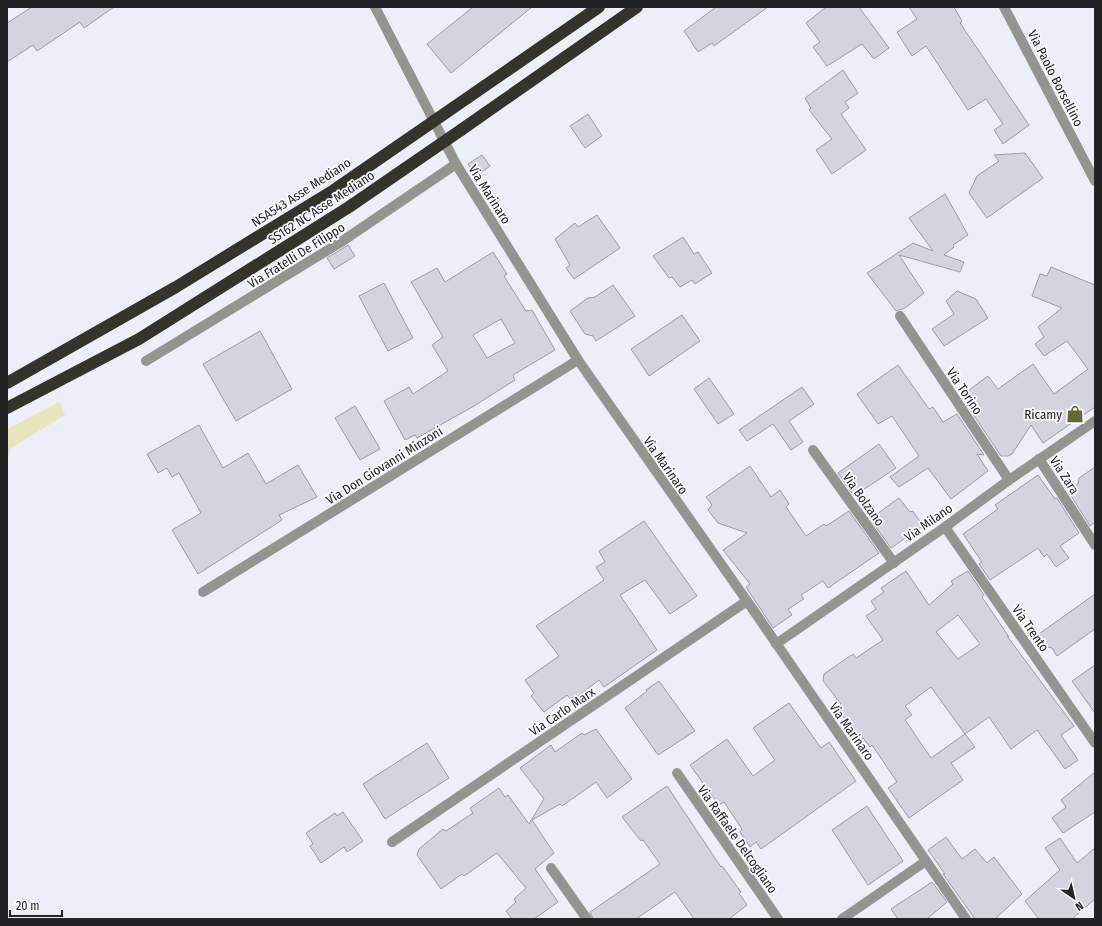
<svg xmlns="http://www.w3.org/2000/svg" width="1102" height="926" font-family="'Fira Sans Condensed',sans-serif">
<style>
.green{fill:#e8e4bb}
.building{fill:#d2d4df;stroke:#999ba6;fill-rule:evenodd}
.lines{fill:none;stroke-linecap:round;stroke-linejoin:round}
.minor{stroke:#959590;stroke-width:10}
.highway{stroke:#34342b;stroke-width:12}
.highway-bridge{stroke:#34342b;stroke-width:12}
.labels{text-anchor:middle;stroke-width:3.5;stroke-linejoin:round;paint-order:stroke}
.street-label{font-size:13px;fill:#222327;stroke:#fcfcff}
.poi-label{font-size:13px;fill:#222327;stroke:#fcfcff;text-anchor:end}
</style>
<rect width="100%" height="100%" fill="#eceffa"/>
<polygon class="green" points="60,402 65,415 11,448 7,461 7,429"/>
<g class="building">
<polygon points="32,7 114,7 84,28 80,22 37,51 33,45 7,62 7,23"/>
<polygon points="473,7 532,7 451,73 427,44"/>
<polygon points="716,7 768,7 714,46 712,43 698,52 684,31"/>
<polygon points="826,7 859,7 889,48 874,59 862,44 827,66 813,47 820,42 806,23"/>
<polygon points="909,7 954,7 962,21 960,23 1029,125 1003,144 994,130 1003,124 986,99 968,110 926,46 912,56 897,32 917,19"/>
<polygon points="843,70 858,93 845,102 849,108 841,114 866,150 832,174 816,150 832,139 809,110 811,108 805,98"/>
<polygon points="588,114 602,136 585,148 570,126"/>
<polygon points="1025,153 1043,178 987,218 969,193 977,176 999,161 994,155"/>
<polygon points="482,155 490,166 476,176 468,164"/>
<polygon points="945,194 968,235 953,245 954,247 944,255 964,262 960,272 899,255 924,293 905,308 896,311 867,273 913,243 933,251 909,218"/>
<polygon points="597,215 620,248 574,279 566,268 570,265 555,239 575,223 578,227"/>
<polygon points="683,237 694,254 698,252 712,273 695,284 692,280 680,287 672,277 669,278 653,256"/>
<polygon points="348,245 355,256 334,269 327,258"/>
<path d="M 493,252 L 507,274 L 504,276 L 526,311 L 532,310 L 555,350 L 513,375 L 515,380 L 474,406 L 417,438 L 415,435 L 405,440 L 384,401 L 409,387 L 413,394 L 448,371 L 432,345 L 443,337 L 411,282 L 437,268 L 445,282 ZM 501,319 L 515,343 L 487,358 L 473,335 Z"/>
<polygon points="1051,267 1095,285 1095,407 1043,443 1031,425 1012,454 1008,456 1001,456 961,396 988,376 998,389 1033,364 1054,394 1088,369 1067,341 1044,356 1035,344 1044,337 1038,327 1062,308 1032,296 1040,274 1047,276"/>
<polygon points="384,283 413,338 388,351 359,296"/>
<polygon points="613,285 635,316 596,341 593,336 585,334 570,311 588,298 595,297"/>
<polygon points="957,291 976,299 988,318 944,346 932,329 954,314 946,301"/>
<polygon points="682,315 700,341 649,376 631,349"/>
<polygon points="260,331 292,389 236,421 203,364"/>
<polygon points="898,365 929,409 933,407 943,422 957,414 984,455 977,454 988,471 951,499 928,468 899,487 890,477 919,456 892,416 878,424 857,394"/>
<polygon points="709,378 734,414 718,424 694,389"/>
<polygon points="802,387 814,404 789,421 803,442 791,450 773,424 747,441 739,430"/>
<polygon points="355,406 380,449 360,460 335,418"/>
<polygon points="199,425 223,468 248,453 266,484 298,465 317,497 279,515 282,520 198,574 172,530 201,513 179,473 172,477 167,468 158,473 147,454"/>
<polygon points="879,444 896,468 854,496 838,473"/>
<polygon points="750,466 771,497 780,490 789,504 786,507 806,536 824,524 826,526 849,511 879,553 828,588 823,581 801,595 804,599 788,609 792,615 773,628 746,587 750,584 723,550 747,533 718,523 708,510 712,505 706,497"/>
<polygon points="1095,467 1095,522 1090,526 1068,491 1078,484 1079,478"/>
<polygon points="1038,475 1055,499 1057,498 1079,533 1060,546 1069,558 1056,567 1047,554 1044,557 1038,548 990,580 979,564 982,562 963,534 998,509 995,505"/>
<polygon points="899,498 910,512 913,511 923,526 891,548 870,519"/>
<polygon points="644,521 697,596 670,614 645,580 620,595 657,650 604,687 599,680 572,701 567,695 544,712 531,696 534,693 525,680 559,656 536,626 604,580 596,567 605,562 599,551"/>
<path d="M 906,571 L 929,605 L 953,584 L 951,581 L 968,571 L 984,595 L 982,597 L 1009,637 L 1007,636 L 1074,726 L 1061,735 L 1078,760 L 1065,769 L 1037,730 L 1011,749 L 989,717 L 965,734 L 975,747 L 951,763 L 963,780 L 909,818 L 888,788 L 897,782 L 872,745 L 870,747 L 863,738 L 860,739 L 846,718 L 845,719 L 837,708 L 841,704 L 823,681 L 824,674 L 853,654 L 856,658 L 883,640 L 866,616 L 876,609 L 871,601 L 884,592 L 881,588 ZM 958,615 L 980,644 L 958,659 L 936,632 ZM 931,687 L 965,734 L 931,758 L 905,720 L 912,715 L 905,706 Z"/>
<polygon points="1095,594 1095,629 1057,656 1052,648 1048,647 1039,634"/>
<polygon points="1095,665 1095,713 1072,681"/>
<polygon points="659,681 695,731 658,755 625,708 647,691 646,690"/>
<polygon points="789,703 821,748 829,742 856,781 761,849 756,842 750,847 740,832 742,829 724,802 719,805 690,765 727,739 753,776 775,760 753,728"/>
<polygon points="596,729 632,779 607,798 596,782 562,806 560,804 532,820 554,853 535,869 558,902 534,919 512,919 506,911 516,902 514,899 526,888 497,853 464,876 462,874 441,889 417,855 419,849 443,829 446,831 473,813 470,808 499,788 505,797 508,795 529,824 544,799 520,768 551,745 555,752 582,733 584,735"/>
<polygon points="427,743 449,778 385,819 363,784"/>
<polygon points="1095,772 1095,812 1063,833 1052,818 1066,807 1061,800"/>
<polygon points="667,786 721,867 722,866 741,892 739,893 747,905 729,919 694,919 675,892 636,919 593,919 590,912 660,864 643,840 641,841 622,817"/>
<polygon points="867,806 903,861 868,885 832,830"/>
<polygon points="343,812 363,841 347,852 344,847 321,863 310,846 313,844 306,833 335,813 337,816"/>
<polygon points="946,837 962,859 975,849 987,863 994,857 1022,894 995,919 975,919 943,874 945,874 928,850"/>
<polygon points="1060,838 1077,863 1095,848 1095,899 1072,919 1039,919 1025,901 1060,870 1045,848"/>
<polygon points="932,882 947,902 927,919 898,919 891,909"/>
</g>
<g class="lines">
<g class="minor">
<polyline points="375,7 456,164 578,360 747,601 966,919"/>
<polyline points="1004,7 1095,181"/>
<polyline points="900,316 1009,480"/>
<polyline points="146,361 341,242 456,164"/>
<polyline points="813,450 894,563"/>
<polyline points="1039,459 1095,545"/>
<polyline points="945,527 1095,743"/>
<polyline points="203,592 578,360"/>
<polyline points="776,644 945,527 1009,480 1095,421"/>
<polyline points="677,773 778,919"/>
<polyline points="392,842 747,601"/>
<polyline points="551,868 587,919"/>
<polyline points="842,919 926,861"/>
</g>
<polyline class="highway" points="461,130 637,7"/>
<g class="highway-bridge">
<polyline points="7,383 176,287 334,190 599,7"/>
<polyline points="7,408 139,339 349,207 461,130"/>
</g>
</g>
<defs>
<g id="shop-bare" transform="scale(1.38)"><path d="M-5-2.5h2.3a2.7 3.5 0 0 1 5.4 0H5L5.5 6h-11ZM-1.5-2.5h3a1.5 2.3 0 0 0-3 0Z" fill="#696430" stroke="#fcfcff" stroke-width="2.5" paint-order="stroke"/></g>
</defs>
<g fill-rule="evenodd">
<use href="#shop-bare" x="1075" y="414"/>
</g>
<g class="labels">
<g class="street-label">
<text transform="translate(1056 78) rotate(63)" y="5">Via Paolo Borsellino</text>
<text transform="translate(301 192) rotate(-33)" y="5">NSA543 Asse Mediano</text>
<text transform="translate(490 194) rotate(58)" y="5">Via Marinaro</text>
<text transform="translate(321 207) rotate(-33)" y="5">SS162 NC Asse Mediano</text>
<text transform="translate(296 255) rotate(-32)" y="5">Via Fratelli De Filippo</text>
<text transform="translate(965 391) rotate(56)" y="5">Via Torino</text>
<text transform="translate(384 465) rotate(-32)" y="5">Via Don Giovanni Minzoni</text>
<text transform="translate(666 465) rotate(55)" y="5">Via Marinaro</text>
<text transform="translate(1065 475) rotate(57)" y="5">Via Zara</text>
<text transform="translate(864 499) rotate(55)" y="5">Via Bolzano</text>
<text transform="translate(928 522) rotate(-35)" y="5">Via Milano</text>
<text transform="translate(1031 628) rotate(55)" y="5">Via Trento</text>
<text transform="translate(562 711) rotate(-34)" y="5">Via Carlo Marx</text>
<text transform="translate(852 731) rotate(55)" y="5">Via Marinaro</text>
<text transform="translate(738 839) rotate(55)" y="5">Via Raffaele Delcogliano</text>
</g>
<g class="poi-label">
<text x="1062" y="419">Ricamy</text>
</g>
</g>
<rect width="1102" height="926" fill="none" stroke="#222327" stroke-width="16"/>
<g transform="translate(1074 898) rotate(146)" stroke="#fcfcff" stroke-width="3" paint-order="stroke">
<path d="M0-3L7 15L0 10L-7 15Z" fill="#222327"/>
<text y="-6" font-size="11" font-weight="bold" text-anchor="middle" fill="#222327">N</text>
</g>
<path d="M10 910v6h52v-6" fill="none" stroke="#222327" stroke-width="2"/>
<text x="16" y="910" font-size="12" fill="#222327" stroke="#fcfcff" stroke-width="3" paint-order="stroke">20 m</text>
</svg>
